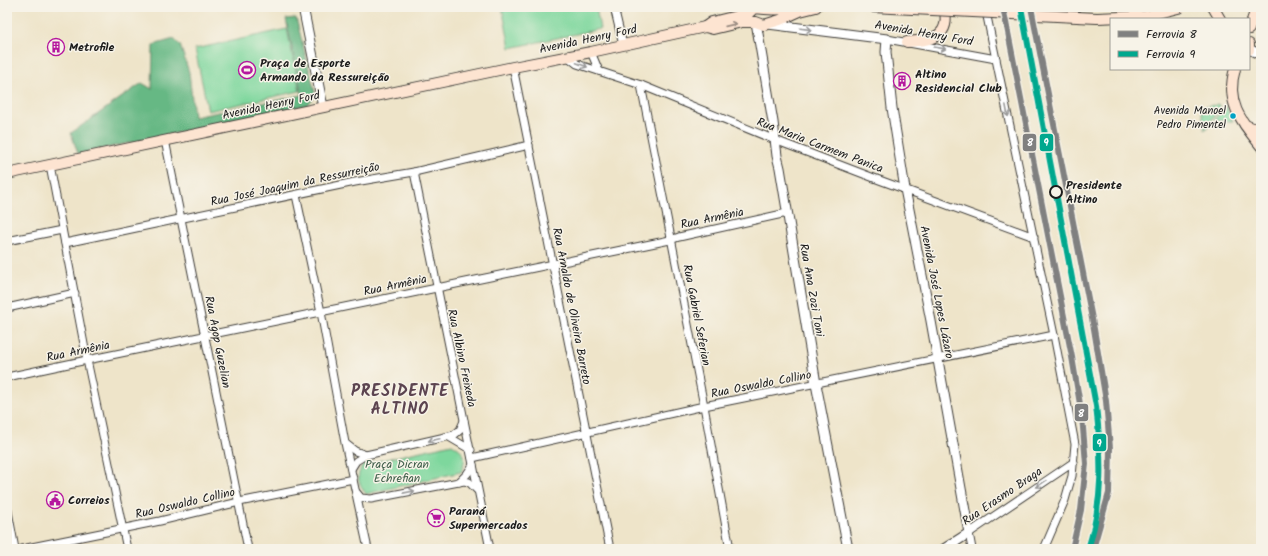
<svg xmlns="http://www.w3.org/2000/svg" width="1268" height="556" font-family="Kalam,sans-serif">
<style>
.green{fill:#7ed79d;stroke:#4d7a5c}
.forest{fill:#66b884;stroke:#416a50}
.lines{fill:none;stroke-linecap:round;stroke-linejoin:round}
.minor-casing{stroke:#3c3a36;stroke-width:9}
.tertiary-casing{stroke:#3c3a36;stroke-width:11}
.secondary-casing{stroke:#3c3a36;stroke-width:12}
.minor{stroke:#fff;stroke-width:7}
.tertiary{stroke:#fff;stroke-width:9}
.secondary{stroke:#fde4d1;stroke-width:10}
.secondary-bridge-casing{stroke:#3c3a36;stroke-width:12;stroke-linecap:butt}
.secondary-bridge{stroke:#fde4d1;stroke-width:10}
.rail-1-casing{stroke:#f7f3e8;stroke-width:9}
.rail-2-casing{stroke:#f7f3e8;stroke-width:9}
.rail-1{stroke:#808080;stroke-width:6}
.rail-2{stroke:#00a88e;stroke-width:6}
.oneway{stroke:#988a80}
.oneway2{stroke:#999}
.bus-dot{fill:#01a2c5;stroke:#f7f3e8;stroke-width:1.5}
.stop-dot{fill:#f7f3e8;stroke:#1c1c1c;stroke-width:2}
.labels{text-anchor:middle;stroke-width:3;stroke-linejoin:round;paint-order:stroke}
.bus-label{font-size:11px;fill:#1c1c1c;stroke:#f7f3e8;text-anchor:end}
.street-label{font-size:12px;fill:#1c1c1c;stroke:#f7f3e8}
.poi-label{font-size:12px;font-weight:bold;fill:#1c1c1c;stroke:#f7f3e8;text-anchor:start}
.stop-label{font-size:12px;font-weight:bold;fill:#1c1c1c;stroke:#f7f3e8;text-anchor:start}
.park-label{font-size:12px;fill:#3e5d49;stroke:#f7f3e8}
.district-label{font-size:16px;font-weight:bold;letter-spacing:1px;fill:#5c4450;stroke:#f7f3e8}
.line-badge{stroke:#f7f3e8;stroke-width:1.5}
.badge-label{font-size:11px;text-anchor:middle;font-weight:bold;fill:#fff}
</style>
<rect width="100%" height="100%" fill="#f7f3e8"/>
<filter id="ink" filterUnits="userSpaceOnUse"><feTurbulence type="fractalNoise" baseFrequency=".025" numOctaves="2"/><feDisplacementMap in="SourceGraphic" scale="8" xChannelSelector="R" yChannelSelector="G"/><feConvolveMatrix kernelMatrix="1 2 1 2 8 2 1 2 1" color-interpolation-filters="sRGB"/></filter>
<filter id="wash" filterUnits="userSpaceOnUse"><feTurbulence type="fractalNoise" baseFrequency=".012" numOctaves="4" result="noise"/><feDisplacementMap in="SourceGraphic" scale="16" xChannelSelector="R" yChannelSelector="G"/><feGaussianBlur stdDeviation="0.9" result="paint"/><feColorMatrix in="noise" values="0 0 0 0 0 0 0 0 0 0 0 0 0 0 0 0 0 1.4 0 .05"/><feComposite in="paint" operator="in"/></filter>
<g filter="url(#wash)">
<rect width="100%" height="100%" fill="#eee4c9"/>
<g class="green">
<polygon points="502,7 596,7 600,29 510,48"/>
<polygon points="287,29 300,91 208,111 195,49"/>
<polygon points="1216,104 1220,105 1220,108 1205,130 1201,108 1213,105 1215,106"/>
<polygon points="1224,106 1226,106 1233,121 1214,121"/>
<path d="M 452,444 C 466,452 467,458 461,472 L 366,494 C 358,482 355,476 364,464 Z"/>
</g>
<polygon class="forest" points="296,18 316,96 307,105 78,154 71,133 142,83 152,89 153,45 174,39 180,45 189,72 194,117 302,95 286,19"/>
</g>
<g filter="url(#ink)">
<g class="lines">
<g class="minor-casing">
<g id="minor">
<polyline points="614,7 623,45"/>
<polyline points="985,7 1054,335 1075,444 1072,476 1069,486 1065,500 1044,549"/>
<polyline points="887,39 996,59"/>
<polyline points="591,52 599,71"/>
<polyline points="568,57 577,64 641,85 775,140 874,178 1034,237"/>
<polyline points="513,67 610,549"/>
<polyline points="641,85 704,406 730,549"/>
<polyline points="165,140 248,549"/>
<polyline points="50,165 87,360 127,549"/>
<polyline points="414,172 490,549"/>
<polyline points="296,195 321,312 345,443 368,549"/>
<polyline points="7,241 62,230"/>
<polyline points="65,243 355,182 414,172 529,145"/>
<polyline points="7,308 75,293"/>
<polyline points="7,377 87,360 670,240 679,237 787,213"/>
<polyline points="449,437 471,450"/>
<polyline points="346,444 355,451 366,455"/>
<polyline points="472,458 704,406 1054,335"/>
<polyline points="351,469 356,461 366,455 454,435 460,430 464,421"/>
<polyline points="459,482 467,474 473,465"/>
<polyline points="356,492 361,498 371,499 464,481 469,482 477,490"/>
<polyline points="7,506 15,549"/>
<polyline points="22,549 160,521 239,502 353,479"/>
<polyline points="972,549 969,533 1074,462"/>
</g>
</g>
<g class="tertiary-casing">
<g id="tertiary">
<polyline points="303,7 323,107"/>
<polyline points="756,22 773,122 777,156 780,168 816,384 848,549"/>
<polyline points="768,24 887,39 886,52 892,108 905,189 931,321 969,533 944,549"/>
<polyline points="1249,49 1261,55"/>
</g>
</g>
<g class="secondary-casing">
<g id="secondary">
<path d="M 794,7 C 781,11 767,9 754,8 L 749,13 L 712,22 L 705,27 L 713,29 L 742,22 L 756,22 L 764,25 L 780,20 L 800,11 L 816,7"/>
<polyline points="1213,7 1220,19"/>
<polyline points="1249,29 1254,15 1254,7"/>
<path d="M 907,42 C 931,40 952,38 944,7"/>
<polyline points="1249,44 1249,50"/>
<path d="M 1235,69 C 1225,102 1241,121 1261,146"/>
<polyline points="1245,125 1261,131"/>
<polyline points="7,174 513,67 591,52 705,27"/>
</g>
</g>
<use href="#minor" class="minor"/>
<use href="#tertiary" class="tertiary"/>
<use href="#secondary" class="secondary"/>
<g class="secondary-bridge-casing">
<polyline id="secondary-bridge" points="872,7 1097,18 1146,16 1182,7"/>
</g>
<use href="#secondary-bridge" class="secondary-bridge"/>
<g class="rail-1-casing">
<g id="rail-1">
<polyline points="1003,7 1072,357 1082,416 1086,464 1081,510 1072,549"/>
<polyline points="1031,7 1094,329 1106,401 1110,448 1109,493 1093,549"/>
</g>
</g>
<g class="rail-2-casing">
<path id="rail-2" d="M 1021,7 L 1096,406 C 1102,458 1104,498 1088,549"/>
</g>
<use href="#rail-1" class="rail-1"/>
<use href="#rail-2" class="rail-2"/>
</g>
<defs><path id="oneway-shaft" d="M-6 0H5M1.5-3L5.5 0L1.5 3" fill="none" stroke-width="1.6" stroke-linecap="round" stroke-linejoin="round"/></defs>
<use class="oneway" href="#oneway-shaft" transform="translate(731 25) rotate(-13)"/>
<g class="oneway2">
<use href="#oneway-shaft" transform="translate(806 29) rotate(7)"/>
<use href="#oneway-shaft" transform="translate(940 48) rotate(10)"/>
<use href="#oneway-shaft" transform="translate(582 65) rotate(21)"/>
<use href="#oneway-shaft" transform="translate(1007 111) rotate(79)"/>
<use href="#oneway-shaft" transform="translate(434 440) rotate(168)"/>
<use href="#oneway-shaft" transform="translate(1041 484) rotate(146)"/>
<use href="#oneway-shaft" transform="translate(409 492) rotate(-11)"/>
</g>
</g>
<defs>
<g id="building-ring" transform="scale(0.9)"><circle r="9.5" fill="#f7f3e8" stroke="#b5179e" stroke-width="1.5"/><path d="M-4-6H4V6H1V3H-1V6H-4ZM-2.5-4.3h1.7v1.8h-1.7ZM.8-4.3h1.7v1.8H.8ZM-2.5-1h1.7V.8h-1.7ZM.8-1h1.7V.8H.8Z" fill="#b5179e"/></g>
<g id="stadium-ring" transform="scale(0.9)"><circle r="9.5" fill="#f7f3e8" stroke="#b5179e" stroke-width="1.5"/><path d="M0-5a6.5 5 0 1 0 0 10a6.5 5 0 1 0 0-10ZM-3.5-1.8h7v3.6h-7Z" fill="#b5179e"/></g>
<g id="civic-ring" transform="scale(0.9)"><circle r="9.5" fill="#f7f3e8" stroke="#b5179e" stroke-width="1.5"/><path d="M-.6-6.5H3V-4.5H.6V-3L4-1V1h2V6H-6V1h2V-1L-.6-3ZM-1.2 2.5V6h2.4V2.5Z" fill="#b5179e"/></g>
<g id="supermarket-ring" transform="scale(0.9)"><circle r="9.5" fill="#f7f3e8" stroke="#b5179e" stroke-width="1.5"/><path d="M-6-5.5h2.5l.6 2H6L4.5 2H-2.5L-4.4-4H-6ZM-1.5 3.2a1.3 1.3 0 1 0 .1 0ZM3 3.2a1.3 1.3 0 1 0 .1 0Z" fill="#b5179e"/></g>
</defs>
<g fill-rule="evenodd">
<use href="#building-ring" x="56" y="47"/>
<use href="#stadium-ring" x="247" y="70"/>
<use href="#building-ring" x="902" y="81"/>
<use href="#civic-ring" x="55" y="500"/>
<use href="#supermarket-ring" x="436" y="518"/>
</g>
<circle class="bus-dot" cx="1233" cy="116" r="3.5"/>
<circle class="stop-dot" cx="1056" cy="192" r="6"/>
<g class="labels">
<g class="bus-label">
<text x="1226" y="114">Avenida Manoel<tspan x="1226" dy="14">Pedro Pimentel</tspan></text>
</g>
<g class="street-label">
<text transform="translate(924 33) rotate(10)" y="4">Avenida Henry Ford</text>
<text transform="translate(588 39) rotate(-12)" y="4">Avenida Henry Ford</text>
<text transform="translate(271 105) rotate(-12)" y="4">Avenida Henry Ford</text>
<text transform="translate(820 145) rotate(21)" y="4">Rua Maria Carmem Panica</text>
<text transform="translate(295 184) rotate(-12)" y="4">Rua José Joaquim da Ressurreição</text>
<text transform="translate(712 218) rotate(-12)" y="4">Rua Armênia</text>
<text transform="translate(395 285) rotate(-12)" y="4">Rua Armênia</text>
<text transform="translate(812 290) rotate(80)" y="4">Rua Ana Zozi Toni</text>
<text transform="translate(937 292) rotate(79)" y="4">Avenida José Lopes Lázaro</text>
<text transform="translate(572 306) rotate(79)" y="4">Rua Arnaldo de Oliveira Barreto</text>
<text transform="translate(697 315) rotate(79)" y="4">Rua Gabriel Seferian</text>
<text transform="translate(218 342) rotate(79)" y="4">Rua Agop Guzelian</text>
<text transform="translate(78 351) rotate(-12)" y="4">Rua Armênia</text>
<text transform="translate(462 358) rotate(78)" y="4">Rua Albino Freixeda</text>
<text transform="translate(761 384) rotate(-11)" y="4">Rua Oswaldo Collino</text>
<text transform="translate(1002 496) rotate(-34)" y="4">Rua Erasmo Braga</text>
<text transform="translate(185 503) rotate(-13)" y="4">Rua Oswaldo Collino</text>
</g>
<g class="poi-label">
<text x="69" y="51">Metrofile</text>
<text x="260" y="67">Praça de Esporte<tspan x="260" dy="14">Armando da Ressureição</tspan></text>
<text x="915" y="78">Altino<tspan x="915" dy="14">Residencial Club</tspan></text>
<text x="68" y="504">Correios</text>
<text x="449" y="515">Paraná<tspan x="449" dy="14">Supermercados</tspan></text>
</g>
<g class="stop-label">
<text x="1066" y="189">Presidente<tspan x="1066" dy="14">Altino</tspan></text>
</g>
<g class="park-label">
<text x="397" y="468">Praça Dicran<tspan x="397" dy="14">Echrefian</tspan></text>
</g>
<g class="district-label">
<text x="400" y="396">PRESIDENTE<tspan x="400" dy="18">ALTINO</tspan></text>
</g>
</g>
<g class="line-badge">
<rect x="1022" y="133" width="15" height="19" rx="4" fill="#808080"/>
<rect x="1039" y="133" width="15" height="19" rx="4" fill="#00a88e"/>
<rect x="1074" y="403" width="15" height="19" rx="4" fill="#808080"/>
<rect x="1092" y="433" width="15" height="19" rx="4" fill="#00a88e"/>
</g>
<g class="badge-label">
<text x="1030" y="146">8</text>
<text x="1046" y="146">9</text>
<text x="1081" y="417">8</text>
<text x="1099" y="447">9</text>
</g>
<rect width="1268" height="556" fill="none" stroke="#f7f3e8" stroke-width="24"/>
<rect x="1110" y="18" width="140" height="52" fill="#f7f3e8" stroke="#9f9d96"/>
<rect x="1118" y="31" width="20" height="6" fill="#808080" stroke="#9f9d96"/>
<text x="1146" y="38" font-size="12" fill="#1c1c1c">Ferrovia 8</text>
<rect x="1118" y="51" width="20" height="6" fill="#00a88e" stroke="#9f9d96"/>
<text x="1146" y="58" font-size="12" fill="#1c1c1c">Ferrovia 9</text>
</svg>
